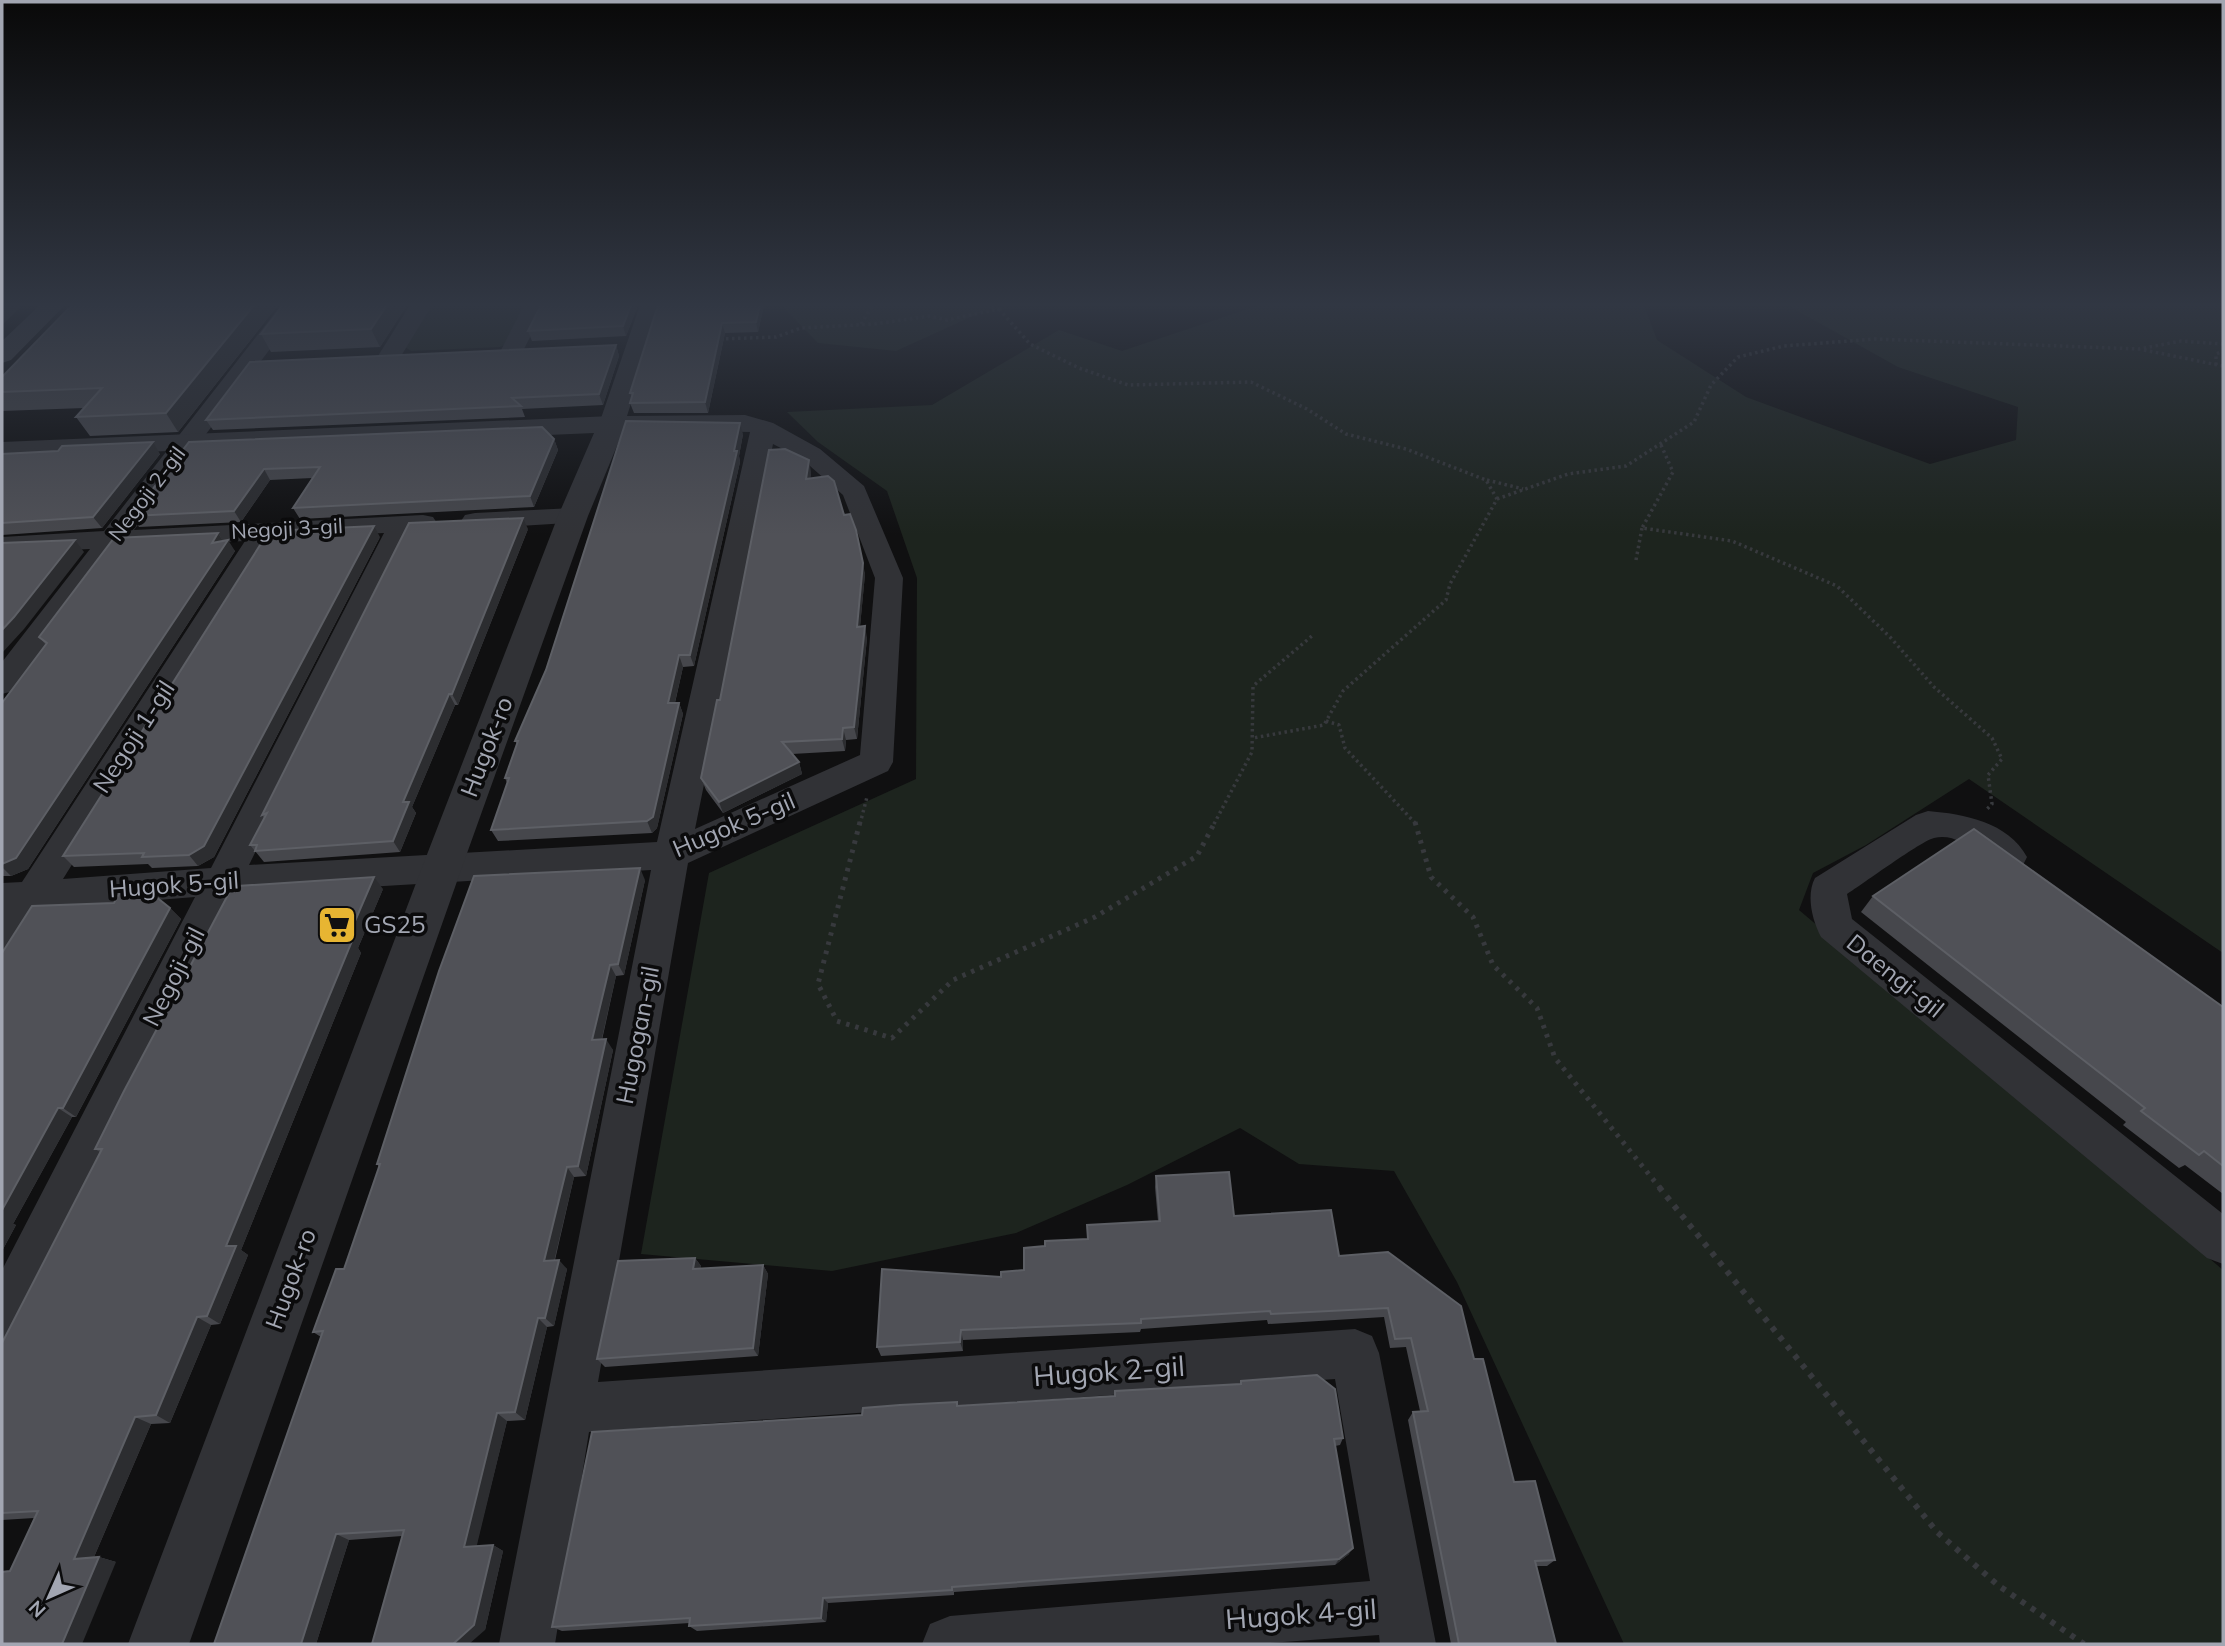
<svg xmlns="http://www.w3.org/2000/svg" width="2225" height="1646" font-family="Mulish,sans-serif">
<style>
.green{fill:#1d241e}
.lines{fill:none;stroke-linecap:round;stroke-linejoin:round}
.path-far2{stroke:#37393d;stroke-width:3.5;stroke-dasharray:2.5 3.5;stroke-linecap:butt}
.path-far1{stroke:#37393d;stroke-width:5;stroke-dasharray:3.5 6;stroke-linecap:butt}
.path{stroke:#37393d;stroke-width:6;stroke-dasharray:5 7;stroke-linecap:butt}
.minor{fill:#313236;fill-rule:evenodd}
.tertiary{fill:#313236;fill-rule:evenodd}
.secondary{fill:#3f4146;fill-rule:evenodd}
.wall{fill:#46474c}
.shaded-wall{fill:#2c2d30}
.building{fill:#505157;stroke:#5d5f65;stroke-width:2}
.labels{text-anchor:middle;stroke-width:7;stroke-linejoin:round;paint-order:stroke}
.far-street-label{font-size:21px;fill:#a2a6b2;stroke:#0b0b0c}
.street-label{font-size:24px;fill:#a2a6b2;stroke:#0b0b0c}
.poi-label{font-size:24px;fill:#a2a6b2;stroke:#0b0b0c;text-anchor:start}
.near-street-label{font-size:28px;fill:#a2a6b2;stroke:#0b0b0c}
</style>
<rect width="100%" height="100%" fill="#101011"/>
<g class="green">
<polygon points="430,305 527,305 509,343 500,347 411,351 405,347"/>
<polygon points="781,305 997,305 896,351 818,343"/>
<polygon points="1260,305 1644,305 1657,340 1746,397 1930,464 2016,440 2018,407 1898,367 1787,305 2223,305 2223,953 1969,779 1866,845 1813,873 1799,910 2223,1270 2223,1644 1624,1644 1457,1282 1394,1171 1299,1164 1240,1128 1127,1185 1016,1233 832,1271 641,1254 709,873 916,779 917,578 887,491 818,442 787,412 932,405 1059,330 1122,351"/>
</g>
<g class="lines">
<g class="path-far2">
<polyline points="999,309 1030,344 1079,368 1128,385 1251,382 1307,409 1346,434 1406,449 1486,480 1497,499 1450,584 1446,600 1343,691 1324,725 1253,738"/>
<polyline points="861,324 873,305"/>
<polyline points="720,339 776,337 801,328 874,324 930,316 947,320 999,309 987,305"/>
<polyline points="2144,350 2223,366"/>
<polyline points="2216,365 2216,354 2223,351"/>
<polyline points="1661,445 1673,472 1642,528 1732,541 1837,586 1890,637 1934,687 1992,738 2002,759 1988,775 1992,804 1987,809"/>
<polyline points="1487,480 1523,489"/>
<polyline points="1497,499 1568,474 1626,466 1694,422 1711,385 1738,357 1784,346 1875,339 2139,349 2181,341 2223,344"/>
<polyline points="1636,560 1642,528"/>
<polyline points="1326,721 1339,725 1345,748 1416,824"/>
<polyline points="860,824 867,797"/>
<polyline points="1214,824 1252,752 1253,686 1313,635"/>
</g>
<g class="path-far1">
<polyline points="860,822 818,984 837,1021 892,1038 953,980 1095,917 1197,856 1215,822"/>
<polyline points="1415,822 1431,877 1473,917 1493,965 1537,1008 1555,1058 1660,1188"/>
</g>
<polyline class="path" points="1659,1187 1937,1532 1999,1586 2084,1644"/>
<g class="minor">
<path d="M 281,305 L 303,305 L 134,530 L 423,515 L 433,517 L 437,523 L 433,529 L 413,532 L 249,865 L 657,842 L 750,432 L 603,429 L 599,424 L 640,305 L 662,305 L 627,416 L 745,415 L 773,423 L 820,449 L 864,486 L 903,578 L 893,762 L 888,771 L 688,863 L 598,1382 L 1355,1329 L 1372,1336 L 1379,1353 L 1436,1644 L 1380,1644 L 1379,1635 L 1257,1644 L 922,1644 L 930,1624 L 950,1616 L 1370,1581 L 1335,1379 L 589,1432 L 555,1644 L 499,1644 L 651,870 L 235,895 L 19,1336 L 2,1343 L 2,1270 L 195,897 L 44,909 L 15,955 L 2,960 L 2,883 L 22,882 L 245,541 L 121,547 L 13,691 L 2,694 L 2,662 L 90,549 L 2,553 L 2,537 L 104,531 ZM 773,444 L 802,459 L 843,495 L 875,578 L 860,755 L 695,829 ZM 384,533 L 211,868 L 63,879 L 274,539 Z"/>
<polygon points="410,305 432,305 398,361 382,361 378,356"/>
<polygon points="524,305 546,305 520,357 504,357 500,352"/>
<polygon points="573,508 583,510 587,516 583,522 475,529 465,527 461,521 465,515 475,513"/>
<path d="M 1928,811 C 1964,814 2008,822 2027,857 L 2022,867 C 1987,878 1970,830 1934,838 C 1921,841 1863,884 1847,894 L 1852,919 L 2223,1214 L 2223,1264 L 2207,1258 L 1821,937 C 1812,920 1806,895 1815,878 L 1916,815 Z"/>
</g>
<polygon class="tertiary" points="612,416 622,418 626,424 588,516 461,870 189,1644 128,1644 421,870 558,516 594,433 2,458 2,442"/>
<polygon class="secondary" points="40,305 65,305 11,360 2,363 2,341"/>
</g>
<g class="wall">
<polygon points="72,305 278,305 178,432 90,436 76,417 84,408 2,411 2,377"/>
<polygon points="283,305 407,305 380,347 271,352 261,334"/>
<polygon points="638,305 626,336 532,341 528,331"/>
<polygon points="658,305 764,305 758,332 725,333 708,413 634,413 630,403 632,398 630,393"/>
<polygon points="616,345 619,356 603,405 522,409 525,417 213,430 206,420"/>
<polygon points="743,434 739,456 740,462 694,666 683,667 675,703 679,703 683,714 657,828 652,833 498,841 491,830 507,783 505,778 517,744 515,741"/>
<polygon points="554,439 558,450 534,507 300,519 293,508 312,478 270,480 241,522 139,527 132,516 189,442"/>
<polygon points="2,454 160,454 102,528 2,535"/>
<polygon points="811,472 810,479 844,515 865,574 860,626 867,638 857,739 846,740 845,751 792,754 799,762 802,774 723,813 706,790 701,778 720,700"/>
<polygon points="528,529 458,705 455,705 412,807 416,813 400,852 264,862 250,845 264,818 262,815"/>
<polygon points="218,533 223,541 235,551 28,869 11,876 2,876 2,703 46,645 39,637"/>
<polygon points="380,537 214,857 198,866 152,868 148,864 74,867 63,856"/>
<polygon points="645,880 624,975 616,976 602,1040 613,1050 586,1176 574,1177 555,1260 567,1269 554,1326 547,1327 525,1420 507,1421 476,1546 493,1545 503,1551 485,1630 402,1536 349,1540 316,1644 214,1644 321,1337 313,1332 344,1269 379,1167 377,1164"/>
<polygon points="383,889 358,948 361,953 241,1250 248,1255 220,1324 211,1325 170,1423 151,1424 94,1557 99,1557 116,1562 10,1571 34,1518 2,1520 2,1343 100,1152 95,1149"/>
<polygon points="1873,896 2223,1007 2223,1194 2185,1165 2179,1168 2123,1125 2126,1122 1861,912"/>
<polygon points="170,908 181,919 76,1117 72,1117 13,1224 16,1225 2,1251 2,953"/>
<polygon points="1156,1176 1234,1216 1339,1256 1474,1359 1514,1482 1555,1560 1547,1566 1536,1566 1556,1644 1451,1644 1408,1420 1413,1412 1420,1411 1406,1347 1390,1348 1384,1317 1268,1324 1267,1320 1141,1329 1140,1332 963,1340 963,1351 881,1356 877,1347 1001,1277 1024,1270 1045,1246 1088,1239 1158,1221 1155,1187"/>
<polygon points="695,1258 701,1266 700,1269 763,1265 768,1274 758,1356 605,1367 597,1359"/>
<polygon points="1241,1381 1343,1438 1340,1445 1335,1446 1349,1554 1335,1565 954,1592 954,1595 828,1603 826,1622 697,1631 689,1626 690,1623 562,1631 552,1627 862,1415 957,1402 958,1406 1115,1396 1240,1384"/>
</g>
<g class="shaded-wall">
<polygon points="7,305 23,305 2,325 2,309"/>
<polygon points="254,305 278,305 178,432 166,413"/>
<polygon points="387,305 407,305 380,347 371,329"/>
<polygon points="631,305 638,305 626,336 623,326"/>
<polygon points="760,305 764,305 758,332 756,322"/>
<polygon points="722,323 725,333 708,413 705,402"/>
<polygon points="616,345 619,356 603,405 599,394"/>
<polygon points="740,423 743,434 739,456 740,462 694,666 690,655"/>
<polygon points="554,439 558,450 534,507 530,496"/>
<polygon points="153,442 160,454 102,528 93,517"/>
<polygon points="809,460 811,472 809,491 806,479"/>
<polygon points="264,469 270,480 241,522 234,511"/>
<polygon points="523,518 528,529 458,705 452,694"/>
<polygon points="374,526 380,537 214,857 198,866 189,855"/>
<polygon points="218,533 225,544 228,540 235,551 28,869 11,876 2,867 2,864"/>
<polygon points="75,540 84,552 24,629 2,653 2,630"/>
<polygon points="863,563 865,574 859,638 857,627"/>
<polygon points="865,626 867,638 857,739 854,727"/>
<polygon points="679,655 683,667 672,715 668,703"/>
<polygon points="449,694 455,705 412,807 416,813 400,852 393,841 403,802"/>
<polygon points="679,703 683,714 657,828 652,833 647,821"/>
<polygon points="843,728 846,740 845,751 842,739"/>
<polygon points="799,762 802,774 723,813 719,802"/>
<polygon points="640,868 645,880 624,975 618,964"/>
<polygon points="374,877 383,889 358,948 361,953 241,1250 248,1255 220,1324 207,1316 226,1246 346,942"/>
<polygon points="170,908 181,919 76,1117 63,1108"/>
<polygon points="610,965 616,976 599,1051 592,1040"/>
<polygon points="606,1039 613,1050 586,1176 578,1166"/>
<polygon points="58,1108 72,1117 13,1224 16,1225 2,1251 2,1210"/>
<polygon points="567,1167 574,1177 552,1270 544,1261"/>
<polygon points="695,1258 701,1266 699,1277 693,1269"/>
<polygon points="559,1260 567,1269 554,1326 545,1318"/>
<polygon points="763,1265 768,1274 758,1356 753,1348"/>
<polygon points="197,1317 211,1325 170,1423 156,1415"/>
<polygon points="538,1318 547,1327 525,1420 515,1412"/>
<polygon points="961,1330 963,1340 963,1351 960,1342"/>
<polygon points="497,1413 507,1421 475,1553 464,1547"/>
<polygon points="135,1417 151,1424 91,1564 74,1559"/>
<polygon points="336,1534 349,1540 316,1644 301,1644"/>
<polygon points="493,1545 503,1551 485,1630 469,1644 453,1644"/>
<polygon points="1353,1548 1349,1554 1335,1565 1339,1559"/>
<polygon points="99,1557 116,1562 82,1644 62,1644"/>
<polygon points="823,1598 828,1603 826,1622 821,1618"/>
</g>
<g class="building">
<polygon points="72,305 254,305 166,413 76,417 102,388 2,392 2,377"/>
<polygon points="283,305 387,305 371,329 261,334"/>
<polygon points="541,305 631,305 623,326 528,331"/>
<polygon points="658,305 760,305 756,322 722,323 705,402 630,403 633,393 630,393"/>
<polygon points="616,345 599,394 512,398 521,406 206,420 250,362"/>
<polygon points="626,421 740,423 734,451 737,451 690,655 679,655 668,703 679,703 653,817 647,821 491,830 509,778 505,778 518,741 515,741 546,670"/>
<polygon points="542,427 554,439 530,496 293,508 320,467 264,469 234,511 132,516 189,442"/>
<polygon points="153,442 93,517 2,523 2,454 58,451 62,446"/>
<polygon points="785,449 809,460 806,479 828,476 834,481 844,515 850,514 856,530 863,563 857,627 865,626 854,727 843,728 842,739 782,742 799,762 719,802 701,778 717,700 720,700 769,450"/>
<polygon points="523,518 452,694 449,694 403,802 409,802 393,841 255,851 257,845 250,845 267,813 262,815 409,523"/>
<polygon points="374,526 204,846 189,855 142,857 144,853 63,856 269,531"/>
<polygon points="218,533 212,543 228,540 16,858 2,864 2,703 47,643 39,637 114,538"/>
<polygon points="75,540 14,617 2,630 2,543"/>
<polygon points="1974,829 2223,1007 2223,1166 2204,1151 2199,1155 2141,1111 2145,1108 1873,896"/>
<polygon points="640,868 618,964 610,965 592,1040 606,1039 578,1166 567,1167 544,1261 559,1260 545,1318 538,1318 515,1412 497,1413 464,1547 493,1545 474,1625 453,1644 372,1644 404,1530 336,1534 301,1644 214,1644 323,1331 313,1332 336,1269 344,1269 380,1164 377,1164 439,971 474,876"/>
<polygon points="374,877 346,942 352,941 226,1246 236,1246 207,1316 197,1317 156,1415 135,1417 74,1559 99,1557 62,1644 2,1644 2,1572 10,1571 38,1511 2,1513 2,1343 102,1149 95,1149 124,1091 229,893 237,886"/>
<polygon points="150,892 170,908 63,1108 58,1108 2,1210 2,953 32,906 114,903 119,894"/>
<polygon points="1229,1172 1234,1216 1331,1210 1339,1256 1388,1252 1461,1306 1474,1359 1483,1359 1514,1482 1535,1481 1555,1560 1535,1561 1556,1644 1459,1644 1413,1412 1428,1411 1411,1338 1395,1339 1388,1308 1271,1314 1270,1311 1141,1319 1141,1323 961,1330 960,1342 877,1347 882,1269 1001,1277 1001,1272 1024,1270 1024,1248 1045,1246 1045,1241 1088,1239 1087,1225 1160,1221 1156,1176"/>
<polygon points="695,1258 693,1269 763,1265 753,1348 597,1359 618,1261"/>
<polygon points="1317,1375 1335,1389 1343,1438 1334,1439 1353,1548 1339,1559 952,1587 952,1590 823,1598 821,1618 689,1626 690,1618 552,1627 592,1432 862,1415 863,1408 900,1405 957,1402 957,1406 1115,1396 1115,1391 1241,1384 1241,1381"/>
</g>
<linearGradient id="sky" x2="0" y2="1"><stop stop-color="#090909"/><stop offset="0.57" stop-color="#313743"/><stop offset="1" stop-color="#313743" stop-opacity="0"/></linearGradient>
<rect width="2225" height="535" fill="url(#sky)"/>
<defs>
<g id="supermarket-square" transform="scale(2.0125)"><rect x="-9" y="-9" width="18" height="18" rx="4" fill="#e7b532" stroke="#0b0b0c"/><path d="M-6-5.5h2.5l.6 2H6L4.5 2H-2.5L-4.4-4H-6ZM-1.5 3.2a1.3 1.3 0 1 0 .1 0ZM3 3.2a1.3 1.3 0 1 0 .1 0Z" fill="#111"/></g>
</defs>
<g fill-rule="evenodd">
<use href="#supermarket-square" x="337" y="925"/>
</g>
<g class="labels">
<g class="far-street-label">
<text transform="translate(147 494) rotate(-53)" y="7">Negoji 2-gil</text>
<text transform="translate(287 529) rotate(-3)" y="7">Negoji 3-gil</text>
</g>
<g class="street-label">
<text transform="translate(134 737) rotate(-57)" y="8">Negoji 1-gil</text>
<text transform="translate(487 747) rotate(-69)" y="8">Hugok-ro</text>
<text transform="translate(734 825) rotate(-23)" y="8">Hugok 5-gil</text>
<text transform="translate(174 885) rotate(-4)" y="8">Hugok 5-gil</text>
<text transform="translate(1895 976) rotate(39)" y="8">Daengi-gil</text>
<text transform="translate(174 977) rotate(-63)" y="8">Negoji-gil</text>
<text transform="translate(638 1035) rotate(-79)" y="8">Hugogan-gil</text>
<text transform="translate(291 1279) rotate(-70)" y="8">Hugok-ro</text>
</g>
<g class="poi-label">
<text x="364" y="933">GS25</text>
</g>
<g class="near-street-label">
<text transform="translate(1109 1371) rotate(-4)" y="10">Hugok 2-gil</text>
<text transform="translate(1301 1614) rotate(-4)" y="10">Hugok 4-gil</text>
</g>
</g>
<rect width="2225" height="1646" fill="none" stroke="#a2a6b2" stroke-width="7"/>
<g transform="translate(49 1597) rotate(225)" stroke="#0b0b0c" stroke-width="5" paint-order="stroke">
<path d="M0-5L12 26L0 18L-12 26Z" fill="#a2a6b2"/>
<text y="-10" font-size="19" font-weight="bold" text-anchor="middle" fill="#a2a6b2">N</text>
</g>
</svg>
